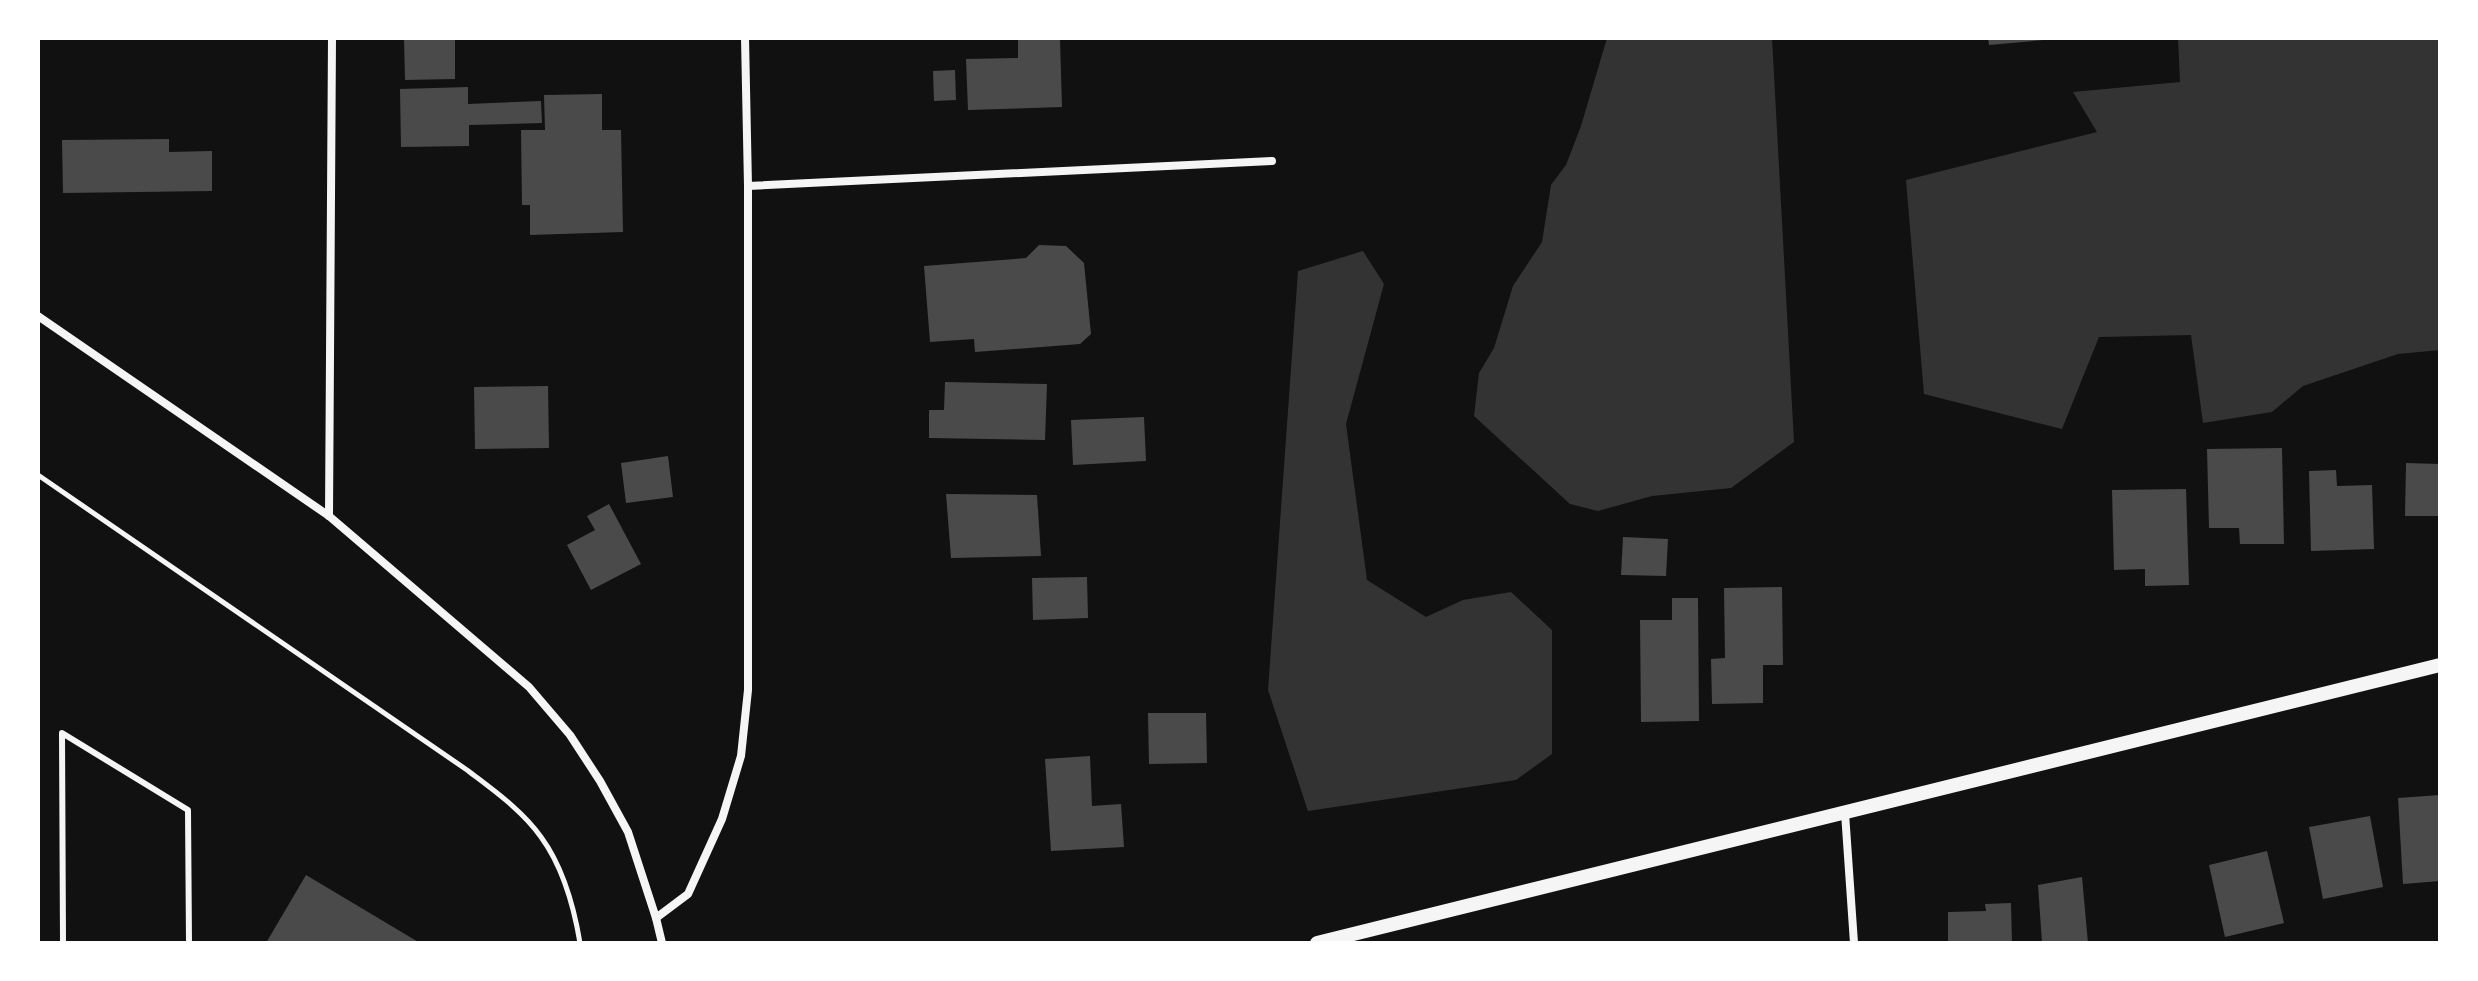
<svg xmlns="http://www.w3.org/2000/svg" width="2478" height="981" font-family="'Titillium Web',sans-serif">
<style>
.water{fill:#333}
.building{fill:#4a4a4a}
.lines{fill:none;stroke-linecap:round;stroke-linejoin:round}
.path{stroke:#f5f5f5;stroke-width:5}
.service{stroke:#f5f5f5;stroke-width:6}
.minor{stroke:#f5f5f5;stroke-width:8}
.tertiary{stroke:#f5f5f5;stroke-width:14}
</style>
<rect width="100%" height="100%" fill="#111"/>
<g class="water">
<polygon points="1607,38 1772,38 1794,442 1731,488 1652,496 1598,511 1570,504 1474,416 1479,373 1494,348 1513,286 1542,242 1551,185 1566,165 1581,126"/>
<polygon points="2178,38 2440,38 2440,350 2398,354 2303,386 2272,412 2203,423 2191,335 2099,337 2062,429 1924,394 1906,180 2097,132 2073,92 2180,82"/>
<polygon points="1363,251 1384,284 1346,424 1367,580 1426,617 1463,600 1511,592 1552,630 1552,754 1516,780 1308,811 1268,690 1298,271"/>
</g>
<g class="building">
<polygon points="404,38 455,38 455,79 405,80"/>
<polygon points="1988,38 2044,38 2044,40 1989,45"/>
<polygon points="1060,39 1062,107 968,110 966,59 1018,58 1018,40"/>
<polygon points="955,70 956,100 934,101 933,71"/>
<polygon points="468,87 468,104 541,101 542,123 469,125 469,146 401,147 400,89"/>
<polygon points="602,94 602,130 621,130 623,232 530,235 530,205 522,205 521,130 545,130 544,95"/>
<polygon points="169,139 169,152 212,151 212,191 63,193 62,140"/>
<polygon points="1039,245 1066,246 1084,263 1091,334 1080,344 975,352 974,339 930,342 924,266 1026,258"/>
<polygon points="945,382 1047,384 1045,440 929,438 929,410 944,410"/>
<polygon points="548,386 549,448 475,449 474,387"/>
<polygon points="1144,417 1146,461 1073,465 1071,420"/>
<polygon points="2282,448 2284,544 2240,544 2239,528 2209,528 2207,449"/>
<polygon points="668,456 673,497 626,503 621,463"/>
<polygon points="2406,463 2440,464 2440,516 2405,516"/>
<polygon points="2336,470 2337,486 2372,485 2374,549 2311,551 2309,471"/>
<polygon points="2186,489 2189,585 2145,586 2145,569 2114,570 2112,490"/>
<polygon points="946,494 1037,495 1041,556 951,558"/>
<polygon points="609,504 641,564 591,590 567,545 595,530 587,516"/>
<polygon points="1623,537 1668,539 1666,576 1621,575"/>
<polygon points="1087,577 1088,618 1033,620 1032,578"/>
<polygon points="1782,587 1783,665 1763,665 1763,703 1712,704 1711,659 1725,658 1724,588"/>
<polygon points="1672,598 1698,598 1699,721 1641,722 1640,620 1672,620"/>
<polygon points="1148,713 1206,713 1207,763 1149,764"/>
<polygon points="1090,756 1092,806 1121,804 1124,847 1051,851 1045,759"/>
<polygon points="2440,795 2440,881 2403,884 2398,798"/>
<polygon points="2370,816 2383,887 2323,899 2309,827"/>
<polygon points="2267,851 2284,923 2225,937 2209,865"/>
<polygon points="306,875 420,943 266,943"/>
<polygon points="2082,877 2088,943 2042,943 2038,885"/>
<polygon points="2011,903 2012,943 1948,943 1948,912 1986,911 1985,904"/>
</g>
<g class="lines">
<path class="path" d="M 38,475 L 467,770 C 493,790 522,810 541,837 C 563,867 574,907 580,943"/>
<polyline class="service" points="63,943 62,733 188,810 189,943"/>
<g class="minor">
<polyline points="748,186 1272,161"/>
<polyline points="38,316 329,516 529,687 570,735 600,781 628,832 656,918 662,943"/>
<polyline points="329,516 332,38"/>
<polyline points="1845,813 1854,943"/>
<polyline points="656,918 688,894 722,819 741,756 748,690 748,186 745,38"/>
</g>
<polyline class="tertiary" points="1317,943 2440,665"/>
</g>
<rect width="2478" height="981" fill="none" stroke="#ffffff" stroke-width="80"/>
</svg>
